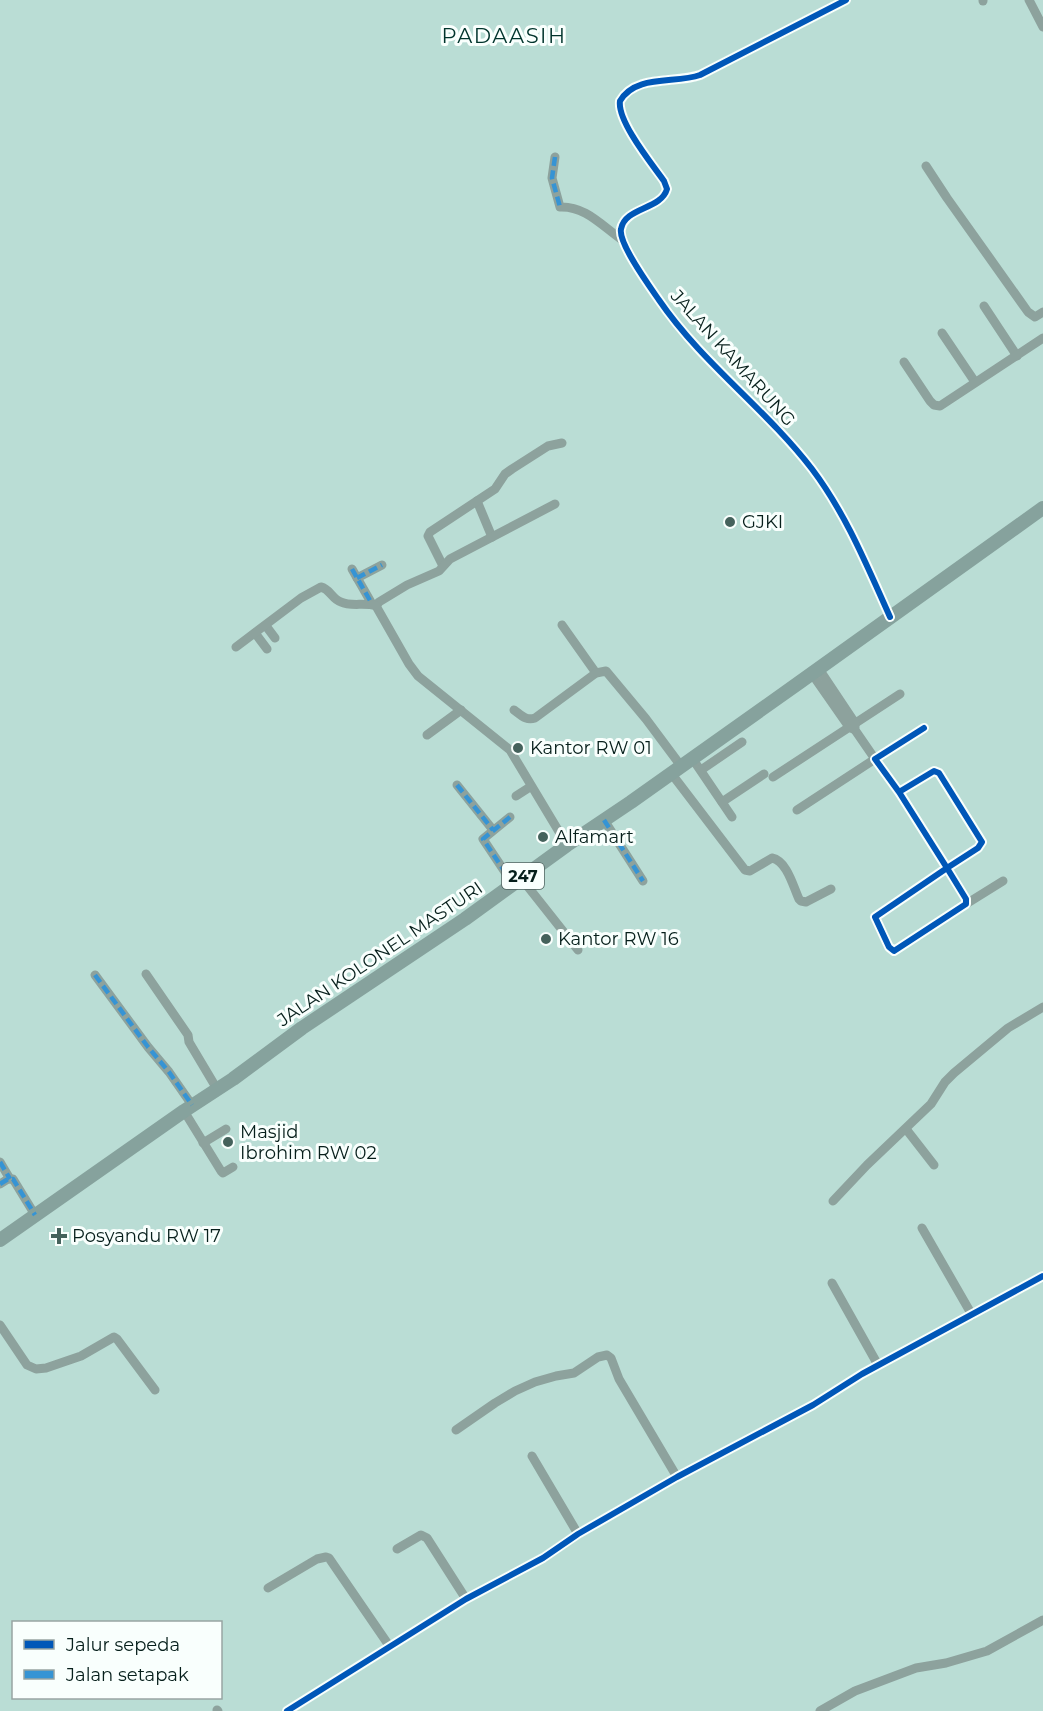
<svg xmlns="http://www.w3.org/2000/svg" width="1043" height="1711" font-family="Montserrat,sans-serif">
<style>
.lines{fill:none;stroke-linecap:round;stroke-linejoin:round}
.minor{stroke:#8da29d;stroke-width:9}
.primary{stroke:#86a29d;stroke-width:14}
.quiet{stroke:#3694d4;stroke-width:4.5;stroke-dasharray:9 4.5;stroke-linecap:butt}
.cycleway-casing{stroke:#f9fffd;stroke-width:10}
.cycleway{stroke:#0057b8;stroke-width:6}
.poi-dot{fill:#45625c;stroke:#f9fffd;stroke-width:2}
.labels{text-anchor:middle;stroke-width:6;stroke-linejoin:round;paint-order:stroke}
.shield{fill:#f9fffd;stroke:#4f625f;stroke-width:1.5}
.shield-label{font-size:16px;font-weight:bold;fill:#061f1b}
.street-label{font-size:18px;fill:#061f1b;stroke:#f9fffd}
.poi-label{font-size:18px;fill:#061f1b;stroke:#f9fffd;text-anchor:start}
.quarter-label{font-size:21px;letter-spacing:1.5px;fill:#00342c;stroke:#f9fffd}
</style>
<rect width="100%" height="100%" fill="#baddd5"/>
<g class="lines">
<g class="minor">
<path d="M 846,0 L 700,75 C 675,84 636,74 620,101 C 617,121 652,164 664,181 L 667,189 C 661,210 625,207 621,229 C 618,243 650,287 659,300 C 702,363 765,408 812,469 C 846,514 867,566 890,617"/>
<polyline points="983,0 983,1"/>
<polyline points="1029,0 1043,27"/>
<path d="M 555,157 L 552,178 L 560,207 C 585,206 601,225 621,239"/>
<polyline points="926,166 947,198 1028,312 1035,317 1043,312"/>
<polyline points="984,306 1017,356"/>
<polyline points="942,333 975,382"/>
<polyline points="904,362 930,401 934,405 940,406 1043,338"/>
<polyline points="477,501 492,537"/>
<polyline points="443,566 428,536 430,532 495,489 505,474 512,469 548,446 562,443"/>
<polyline points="352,569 372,604"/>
<polyline points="357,578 382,565"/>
<polyline points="376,606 379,602 407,585 439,571 450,559 555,504"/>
<polyline points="562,625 596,673"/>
<polyline points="266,626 275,638"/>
<polyline points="255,633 267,649"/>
<path d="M 236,647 L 301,598 L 321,587 C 330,589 332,599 341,602 C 351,607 365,602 376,606 L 409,664 L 418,676 L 510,750 L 567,845"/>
<polyline points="812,674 849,727 853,729"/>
<path d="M 514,710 C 521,715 526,721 535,718 L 596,673 L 606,671 L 646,719 L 681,766"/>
<polyline points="427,735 461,710"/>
<polyline points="692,758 732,817"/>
<polyline points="701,770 742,742"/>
<path d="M 671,773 L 745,870 L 750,871 L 772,858 C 787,861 793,886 799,899 L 801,901 L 806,902 L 831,889"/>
<polyline points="773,777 900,694"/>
<polyline points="457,785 493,830"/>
<polyline points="899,792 947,868 875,917 889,947 894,951 966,904 966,899 947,868 978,848 982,842 939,773 934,771 899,792 875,759 924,728"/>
<polyline points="516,796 530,787"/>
<polyline points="722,802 764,774"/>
<polyline points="797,810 875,759 855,730 855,723 819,669"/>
<polyline points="510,817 483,839 513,884"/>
<polyline points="604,820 643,881"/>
<polyline points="521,878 578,950"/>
<polyline points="966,904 1003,881"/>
<polyline points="146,974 188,1035 189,1042 217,1089"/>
<polyline points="95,975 148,1047 169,1072 192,1105"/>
<polyline points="184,1111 221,1171 223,1173 233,1167"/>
<polyline points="906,1129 934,1165"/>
<polyline points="203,1143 226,1129"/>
<polyline points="0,1162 10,1179"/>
<polyline points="0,1184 8,1179 13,1179 35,1215"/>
<polyline points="833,1201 867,1165 931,1104 945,1082 954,1073 1008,1028 1043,1007"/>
<polyline points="922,1228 972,1315"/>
<polyline points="832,1283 878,1365"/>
<polyline points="0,1325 27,1365 36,1369 46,1368 81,1356 114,1337 117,1339 155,1390"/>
<polyline points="456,1430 495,1403 515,1391 535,1382 556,1376 574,1373 598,1357 607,1355 611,1358 619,1379 677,1477"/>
<polyline points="532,1456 578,1534"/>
<polyline points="397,1549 421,1535 427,1538 466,1599"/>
<polyline points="268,1588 317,1559 326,1557 329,1558 390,1647"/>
<polyline points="217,1710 218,1711"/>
<polyline points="287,1711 466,1599 543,1558 578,1534 677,1477 813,1405 862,1374 1043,1276"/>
<polyline points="820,1711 855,1691 916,1668 946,1663 987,1651 1043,1620"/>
</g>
<polyline class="primary" points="0,1240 184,1111 233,1079 302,1028 465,919 567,845 631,802 800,682 1043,508"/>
<g class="quiet">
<polyline points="555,157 552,178 560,207"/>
<polyline points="352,569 372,604"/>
<polyline points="357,578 382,565"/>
<polyline points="457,785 493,830"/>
<polyline points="510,817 483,839 513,884"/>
<polyline points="604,820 643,881"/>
<polyline points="95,975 148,1047 169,1072 192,1105"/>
<polyline points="0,1162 10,1179"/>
<polyline points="0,1184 8,1179 13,1179 35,1215"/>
</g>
<g class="cycleway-casing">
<g id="cycleway">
<path d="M 846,0 L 700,75 C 675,84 636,74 620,101 C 617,121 652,164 664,181 L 667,189 C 661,210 625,207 621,229 C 618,243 650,287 659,300 C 702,363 765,408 812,469 C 846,514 867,566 890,617"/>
<polyline points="899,792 947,868 875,917 889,947 894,951 966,904 966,899 947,868 978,848 982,842 939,773 934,771 899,792 875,759 924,728"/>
<polyline points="287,1711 466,1599 543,1558 578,1534 677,1477 813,1405 862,1374 1043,1276"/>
</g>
</g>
<use href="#cycleway" class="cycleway"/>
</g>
<g class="poi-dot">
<circle cx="730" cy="522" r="6"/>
<circle cx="518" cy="748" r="6"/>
<circle cx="543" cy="837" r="6"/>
<circle cx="546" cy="939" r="6"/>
<circle cx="228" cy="1142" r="6"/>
<path d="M56 1227h6v6h6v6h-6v6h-6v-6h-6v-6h6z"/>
</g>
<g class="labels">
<rect class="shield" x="502" y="863" width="42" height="26" rx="4.5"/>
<g class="shield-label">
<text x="523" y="882">247</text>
</g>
<g class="street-label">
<text transform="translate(733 358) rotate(48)" y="6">JALAN KAMARUNG</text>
<text transform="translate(380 954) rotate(-34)" y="6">JALAN KOLONEL MASTURI</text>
</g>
<g class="poi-label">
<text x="742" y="528">GJKI</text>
<text x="530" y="754">Kantor RW 01</text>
<text x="555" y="843">Alfamart</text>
<text x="558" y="945">Kantor RW 16</text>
<text x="240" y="1138">Masjid<tspan x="240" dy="21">Ibrohim RW 02</tspan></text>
<text x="72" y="1242">Posyandu RW 17</text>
</g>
<g class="quarter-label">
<text x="504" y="43">PADAASIH</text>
</g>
</g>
<rect x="12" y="1621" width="210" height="78" fill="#f9fffd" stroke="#98a5a3" stroke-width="1.5"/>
<rect x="24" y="1640" width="30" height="9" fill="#0057b8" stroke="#98a5a3" stroke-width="1.5"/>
<text x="66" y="1651" font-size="18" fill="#061f1b">Jalur sepeda</text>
<rect x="24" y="1670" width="30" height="9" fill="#3694d4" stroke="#98a5a3" stroke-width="1.5"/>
<text x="66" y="1681" font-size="18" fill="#061f1b">Jalan setapak</text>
</svg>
